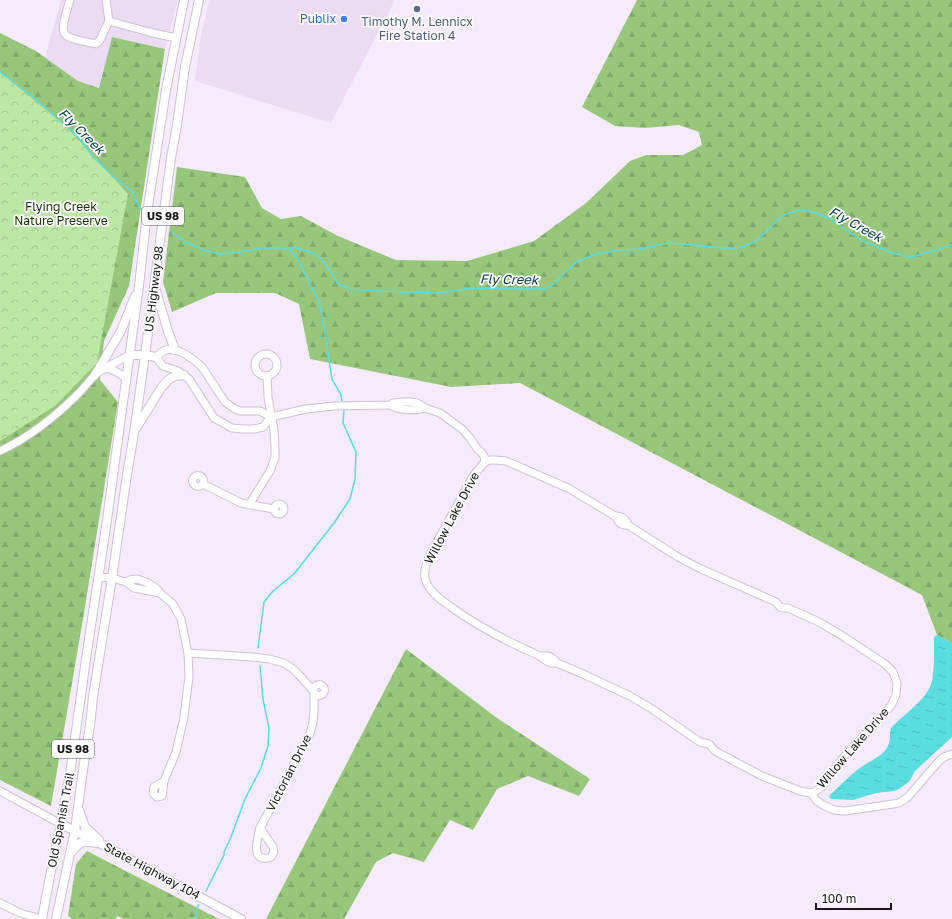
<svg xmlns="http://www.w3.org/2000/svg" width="952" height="919" font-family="'Golos Text',sans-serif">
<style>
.built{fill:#ecdcf3}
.forest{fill:url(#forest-firs)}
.park{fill:url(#park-crowns)}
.water{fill:url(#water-ripples)}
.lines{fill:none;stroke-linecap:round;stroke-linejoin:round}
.stream{stroke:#5adce0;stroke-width:1.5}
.minor-casing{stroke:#cdc2d3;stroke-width:9}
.major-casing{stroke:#cdc2d3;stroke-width:10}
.minor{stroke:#fff;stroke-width:7}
.major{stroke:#fff;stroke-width:8}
.service-dot{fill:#5c6f8a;stroke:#fdfdfd;stroke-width:1.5}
.shop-dot{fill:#3f7fe0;stroke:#fdfdfd;stroke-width:1.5}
.labels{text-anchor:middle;stroke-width:3.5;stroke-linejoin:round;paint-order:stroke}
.shield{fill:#fdfdfd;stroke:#5d5b5f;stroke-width:1}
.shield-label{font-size:11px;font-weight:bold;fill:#19151b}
.shop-label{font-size:12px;fill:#366cbe;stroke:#fdfdfd;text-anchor:end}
.service-label{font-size:12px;fill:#4e5e75;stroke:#fdfdfd}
.park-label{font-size:12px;fill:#163300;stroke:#fdfdfd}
.street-label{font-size:12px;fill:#19151b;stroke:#fdfdfd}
.water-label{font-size:13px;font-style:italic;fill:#003d3f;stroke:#fdfdfd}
</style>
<defs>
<pattern id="forest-firs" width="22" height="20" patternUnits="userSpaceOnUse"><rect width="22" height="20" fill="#98c77c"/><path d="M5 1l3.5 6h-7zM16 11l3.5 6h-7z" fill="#82aa6b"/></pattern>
<pattern id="park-crowns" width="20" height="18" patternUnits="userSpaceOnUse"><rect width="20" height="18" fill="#bde7a5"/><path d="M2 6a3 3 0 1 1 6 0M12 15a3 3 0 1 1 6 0" fill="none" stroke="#a2c58d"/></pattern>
<pattern id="water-ripples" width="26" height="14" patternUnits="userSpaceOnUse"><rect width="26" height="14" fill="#5adce0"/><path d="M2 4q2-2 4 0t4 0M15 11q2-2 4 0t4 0" fill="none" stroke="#4ebcc0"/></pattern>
</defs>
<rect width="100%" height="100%" fill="#f6ebfc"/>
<g class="built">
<polygon points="61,0 178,0 165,49 112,37 100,88 78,81 45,57"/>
<polygon points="209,0 395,0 331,123 195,81 201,36"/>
</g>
<g class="forest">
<polygon points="637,0 952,0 952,643 937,635 922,595 520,383 451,387 310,359 299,304 275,293 216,293 172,312 163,282 177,167 245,177 262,208 281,219 301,216 338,236 396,260 467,261 534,241 586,203 630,161 646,155 683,155 702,145 699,132 679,125 645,128 615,126 582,107"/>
<polygon points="0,33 36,51 78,81 99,88 112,37 165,49 129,286 104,341 100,380 118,402 84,613 51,806 0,780"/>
<polygon points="406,649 497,718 590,779 579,796 528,776 497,789 473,830 450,820 424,862 393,853 376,862 344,919 266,919"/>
<polygon points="87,851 219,919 123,919 118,916 115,919 72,919 68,916 76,864"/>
</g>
<polygon class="park" points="0,72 66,126 128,194 97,363 55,406 0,441"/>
<path class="water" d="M 937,635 L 952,643 L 952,737 L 914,772 L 910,781 L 899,789 L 894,791 L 876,793 L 853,800 L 831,799 L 829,797 L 831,794 C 839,787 847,778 856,771 C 866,762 882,758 888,746 C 891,740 889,734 891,728 C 902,716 923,702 930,687 C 935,678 934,648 934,637 Z"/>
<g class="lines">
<g class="stream">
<polyline points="0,72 31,95 80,139 93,157 113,176 133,192 138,205 143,211"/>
<polyline points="172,232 185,242 204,250 220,254 234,253 262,248 285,248 290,250 293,247 305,250 318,256 324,262 337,282 340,285 351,289 377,291 438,293 473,288 544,289 551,286 574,264 582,259 597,254 619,250 640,249 668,243 684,244 722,248 738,248 755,242 779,219 786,214 799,210 813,212 829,218 861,240 893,253 909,257 916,256 952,245"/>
<polyline points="290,250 298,260 318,300 322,314 332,379 341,395 342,401"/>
<polyline points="258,648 264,602 273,591 294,574 334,523 350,499 355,479 356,452 343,423 344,410"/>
<polyline points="206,891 224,855 224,852 231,837 245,799 261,768 268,746 269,728 263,699 260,666"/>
<polyline points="195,919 198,905"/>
</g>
<g class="minor-casing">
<g id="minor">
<path d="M 70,0 C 68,7 60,29 65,34 C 69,40 89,42 96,44 L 100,40 L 109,21 L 106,0"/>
<polyline points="109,21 149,32 176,38"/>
<circle cx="266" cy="365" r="11"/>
<path d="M 106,368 C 115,370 120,373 126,379"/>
<path d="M 390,405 C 397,410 417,411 425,408"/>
<path d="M 271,417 L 263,427 L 254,429 L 243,429 L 232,428 L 214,418 L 189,379 L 178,371 L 163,366 L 156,357 C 159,354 162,351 166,350 C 178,347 194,359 202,367 L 225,402 L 235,409 L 240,411 L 260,411 L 271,417 L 306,409 L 334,406 L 390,405 L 393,403 L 404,402 L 411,402 L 417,403 L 425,408 L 440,413 L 462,429 L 470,438 L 478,450 L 481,452 L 484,456 L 485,462"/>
<path d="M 0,451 C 30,437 55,417 79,393 C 84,388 89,381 95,375 C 105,367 118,361 130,355"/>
<path d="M 490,460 L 495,460 L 506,461 L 568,488 L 615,516 C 618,522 621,526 628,525 L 678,557 L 701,569 L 776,602 L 780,607 L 784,608 L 788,608 L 819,622 L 841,635 L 885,664 L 893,672 L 897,683 L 896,695 L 891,706 L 843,758 L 822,787 L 814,792 L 811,793 L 800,791 L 762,776 L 715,751 L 709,744 L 700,742 L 652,709 L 630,696 L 583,674 L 557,663 L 551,663 L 545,660 L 540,656 C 508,642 480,628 451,607 C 443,601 432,594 427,584 C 422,574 426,564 430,555 L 473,476 L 485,462 Z"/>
<circle cx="198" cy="481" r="5.5"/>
<polyline points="203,484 241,503 274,509"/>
<circle cx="279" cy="509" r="5"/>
<polyline points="249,505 270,471 275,458 275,448 274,430 268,397 267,376"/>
<path d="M 615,516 C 622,516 626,519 628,525"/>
<polyline points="99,577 112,578 126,582 134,588 160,593"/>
<polyline points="126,582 130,580 137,579 148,583 156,588 160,593 173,604 181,619 188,653 189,676 184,717 176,752 164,781"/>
<polyline points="188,653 253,657 269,659 284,663 293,669 301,677 314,692 314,711 313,722 310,734 282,787 260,828"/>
<path d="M 540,656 C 548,655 552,656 557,663"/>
<circle cx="319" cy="690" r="5.5"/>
<polygon points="164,781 162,796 157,797 153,793 154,787"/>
<polyline points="0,791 61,824"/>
<polyline points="811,793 817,801 823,805 834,810 845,811 893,804 899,803 908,797 939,761 944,757 952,754"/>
<path d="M 260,828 L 273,847 L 274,852 L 271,857 C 250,864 257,839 260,828 Z"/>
<polyline points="0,903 20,913 41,919"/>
</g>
</g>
<g class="major-casing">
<g id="major">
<polyline points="155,288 168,331 175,350"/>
<polyline points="130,355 145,355 156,357"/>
<polyline points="95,375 121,331 135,296"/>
<polyline points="137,427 161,388 168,380 175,376 184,375"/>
<polyline points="79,810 85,827 99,840"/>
<polyline points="61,824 105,846 241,919"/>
<path d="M 71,853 C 79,842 82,840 95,843"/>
<polyline points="42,919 50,876 61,824 70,774 87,652 106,527 139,286 147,213 166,90 184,0"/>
<polyline points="56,919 75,830 78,807 85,756 90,726 93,697 112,578 127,475 134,433 145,355 171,158 177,125 185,67 199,0"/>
</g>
</g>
<use href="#minor" class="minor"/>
<use href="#major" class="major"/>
</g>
<circle class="service-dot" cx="417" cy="9" r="4"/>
<circle class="shop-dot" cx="344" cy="19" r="4"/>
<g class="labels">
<g class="shield">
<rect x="142" y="207" width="42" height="18" rx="3"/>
<rect x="52" y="740" width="42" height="18" rx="3"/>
</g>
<g class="shield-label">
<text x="163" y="220">US 98</text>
<text x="73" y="753">US 98</text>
</g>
<g class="shop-label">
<text x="336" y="23">Publix</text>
</g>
<g class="service-label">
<text x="417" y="26">Timothy M. Lennicx<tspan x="417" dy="14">Fire Station 4</tspan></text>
</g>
<g class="park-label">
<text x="61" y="211">Flying Creek<tspan x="61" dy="14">Nature Preserve</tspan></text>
</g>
<g class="street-label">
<text transform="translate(154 289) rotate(-83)" y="4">US Highway 98</text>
<text transform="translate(452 518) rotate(-62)" y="4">Willow Lake Drive</text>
<text transform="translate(853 748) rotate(-49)" y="4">Willow Lake Drive</text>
<text transform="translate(289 773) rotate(-63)" y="4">Victorian Drive</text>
<text transform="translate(61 820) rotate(-79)" y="4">Old Spanish Trail</text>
<text transform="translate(152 871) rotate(28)" y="4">State Highway 104</text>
</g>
<g class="water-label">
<text transform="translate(82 131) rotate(45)" y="5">Fly Creek</text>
<text transform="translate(856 224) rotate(29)" y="5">Fly Creek</text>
<text transform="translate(509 279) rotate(1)" y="5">Fly Creek</text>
</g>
</g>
<path d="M816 903v6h75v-6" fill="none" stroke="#19151b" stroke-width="2"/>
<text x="822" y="903" font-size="12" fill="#19151b" stroke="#fdfdfd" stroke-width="3" paint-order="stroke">100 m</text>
</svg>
